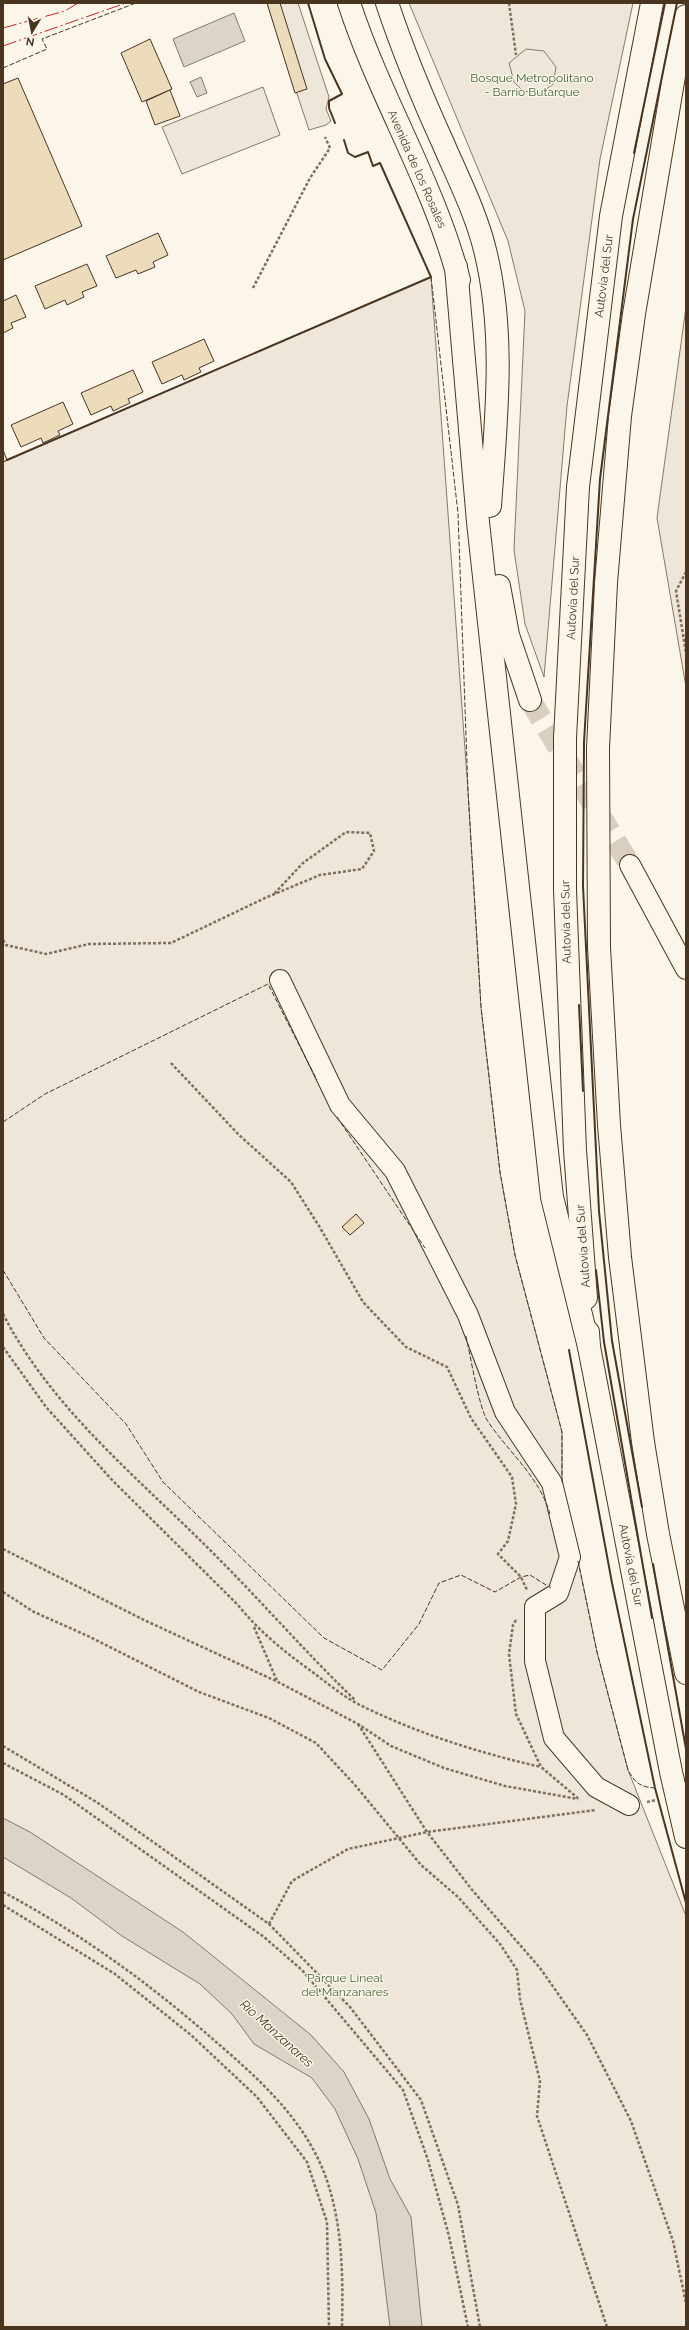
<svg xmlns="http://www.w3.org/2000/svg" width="689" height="2330" font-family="Raleway,sans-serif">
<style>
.green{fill:#ede6d9;stroke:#887966}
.parking{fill:#ede7d9;stroke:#887966}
.water{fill:#dcd4c6;stroke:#887966}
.building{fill:#ecdcbc;stroke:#4a3520}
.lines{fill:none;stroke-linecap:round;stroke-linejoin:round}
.highway-tunnel{stroke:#d8cfc1;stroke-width:22;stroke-dasharray:22 11;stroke-linecap:butt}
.minor-casing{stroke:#4a3520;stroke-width:22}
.highway-casing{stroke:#4a3520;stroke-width:24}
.path{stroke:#7f6f5c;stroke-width:2.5;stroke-dasharray:3 2;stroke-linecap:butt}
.minor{stroke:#fbf6e9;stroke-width:20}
.highway{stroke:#fbf6e9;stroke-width:22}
.highway-bridge-casing{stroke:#4a3520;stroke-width:24;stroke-linecap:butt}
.highway-bridge{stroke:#fbf6e9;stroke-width:22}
.fence{stroke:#4a3520;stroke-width:1;stroke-dasharray:5 2;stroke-linecap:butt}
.wall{stroke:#4a3520;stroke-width:2}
.power{stroke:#c62828;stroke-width:1;stroke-dasharray:14 3 2 3;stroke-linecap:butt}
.labels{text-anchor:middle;stroke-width:3;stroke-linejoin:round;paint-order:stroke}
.park-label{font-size:12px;fill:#436837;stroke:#fbf6e9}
.street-label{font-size:12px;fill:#4a3520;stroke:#fbf6e9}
.water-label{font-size:13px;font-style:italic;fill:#4a3520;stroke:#fbf6e9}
</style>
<rect width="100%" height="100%" fill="#fbf6e9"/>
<g class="green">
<polygon points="409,3 633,3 600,159 567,406 544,677 525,624 514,550 525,311 508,241"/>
<polygon points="263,87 280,135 182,174 162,127"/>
<polygon points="431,277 468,791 481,1007 500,1172 515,1255 562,1432 562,1483 597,1652 628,1770 686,1916 686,2327 3,2327 3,462"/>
<polygon points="686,307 686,687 657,518"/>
</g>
<g class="parking">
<polygon points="267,3 298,3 329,97 326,109 331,121 326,125 309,130"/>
<polygon points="526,49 544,51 556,67 553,84 541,93 523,91 514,82 509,63"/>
</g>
<g class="water">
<polygon points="234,13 245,41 184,67 173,39"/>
<polygon points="201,77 207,93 197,97 190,82"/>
<polygon points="3,1818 30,1832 183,1932 311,2035 344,2072 369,2119 390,2179 411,2217 422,2327 390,2327 376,2213 358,2159 335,2109 312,2078 254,2044 232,2014 200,1984 122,1936 71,1898 3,1857"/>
</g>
<g class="building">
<polygon points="267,3 280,3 307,89 295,93"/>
<polygon points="150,39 172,89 142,102 121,53"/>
<polygon points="18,78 82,226 3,260 3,84"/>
<polygon points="170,90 180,116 155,125 146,101"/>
<polygon points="158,233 168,255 153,262 155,267 138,274 136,270 116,278 106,256"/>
<polygon points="87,264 97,286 82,292 84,297 67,305 65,300 45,309 35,286"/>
<polygon points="16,295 26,317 11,323 13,328 3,333 3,301"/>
<polygon points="204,339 214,361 199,368 201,372 184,380 182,375 162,384 152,362"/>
<polygon points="133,370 143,392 128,399 130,403 113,411 111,406 91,415 81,393"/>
<polygon points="63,402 73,424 58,431 60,435 43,443 41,438 21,447 11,425"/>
<polygon points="3,450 7,460 3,462"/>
<polygon points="356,1214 364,1223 350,1235 342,1227"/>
</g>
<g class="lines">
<polyline class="highway-tunnel" points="530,700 630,865"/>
<g class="minor-casing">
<g id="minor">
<polyline points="630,865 686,969"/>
<polyline points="280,980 340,1105 395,1171 468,1315 505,1412 552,1483 570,1557 558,1593 535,1607 535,1661 554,1738 596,1787 629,1805"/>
</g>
</g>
<g class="highway-casing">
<g id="highway">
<path d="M 349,3 C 380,98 434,184 459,280"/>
<path d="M 387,3 C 403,51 422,97 443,143 C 458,178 476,213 485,250 C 506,334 496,421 490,506"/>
<polyline points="686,16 676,64 634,314 620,416 606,583 598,748 599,947 609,1125 620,1257 643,1442 658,1534 686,1673"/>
<polyline points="456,267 478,522 552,1197 589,1347"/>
<polyline points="499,586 508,635 530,700"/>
<polyline points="565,738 578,487 611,216 652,3"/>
<polyline points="565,890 575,1150 586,1298"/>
<polyline points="588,1332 589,1347 671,1772 686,1837"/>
</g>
</g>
<g class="path">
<polyline points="509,3 516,55"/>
<polyline points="253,288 310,178 330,148 325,137"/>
<polyline points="686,572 676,591 686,653"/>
<polyline points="3,940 6,945 46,954 89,944 171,943 265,898 320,875 362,869 374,851 370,833 346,832 303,863 273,895"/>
<polyline points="171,1063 238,1134 291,1182 319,1226 363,1302 406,1347 447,1367 471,1418 512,1477 516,1504 508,1541 498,1554 521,1577 527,1590"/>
<path d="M 3,1314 C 53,1411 141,1480 216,1556 C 263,1603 307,1654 355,1700"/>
<path d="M 3,1347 L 46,1407 L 113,1481 L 238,1605 C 258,1630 281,1649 307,1668 C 325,1681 343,1697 362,1706 C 419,1734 480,1753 541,1767"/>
<polyline points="3,1549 144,1620 278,1682 358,1724 391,1746 444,1768 505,1786 578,1799"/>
<polyline points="3,1592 34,1612 88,1636 199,1692 269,1718 316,1743 355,1785 421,1865 458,1897 500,1944 517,1970 520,1999 540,2081 537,2116 607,2327"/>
<polyline points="516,1620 513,1625 509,1654 516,1714 541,1767 580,1800"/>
<polyline points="254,1627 277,1681"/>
<polyline points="358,1724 427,1832 473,1891 540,1968 587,2035 631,2121 673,2241 686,2303"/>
<polyline points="3,1746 98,1803 269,1924 350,2007 421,2100 458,2205 480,2327"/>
<polyline points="3,1763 64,1795 264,1937 302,1970 403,2090 428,2160 449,2236 468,2327"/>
<polyline points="647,1802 656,1800"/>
<path d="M 3,1892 C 80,1933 149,1983 215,2041 C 259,2079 304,2119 325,2175 C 343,2224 343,2276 342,2327"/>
<polyline points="3,1905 115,1974 191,2035 257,2097 307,2162 327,2222 329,2327"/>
<polyline points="269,1924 292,1881 348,1849 427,1832 596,1810"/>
</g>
<use href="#minor" class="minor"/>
<use href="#highway" class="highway"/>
<g class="highway-bridge-casing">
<polyline id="highway-bridge" points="565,890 565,738"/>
</g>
<use href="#highway-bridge" class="highway-bridge"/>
<g class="fence">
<polyline points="3,68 47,49 42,39 136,3"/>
<polyline points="431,277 458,513 468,791 481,1007 500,1172 515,1255 562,1432 562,1483"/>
<polyline points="337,1117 425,1248"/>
<polyline points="3,1122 45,1094 268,984 317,1080"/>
<polyline points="3,1270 44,1338 126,1424 163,1482 324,1638 382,1670 419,1624 439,1583 461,1575 495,1592 521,1577 530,1575 551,1588"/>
<path d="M 466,1336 C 470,1354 479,1407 487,1420 C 508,1452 539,1476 550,1514"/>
<path d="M 578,1561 L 597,1652 L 628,1770 C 635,1783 640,1787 655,1788"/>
</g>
<g class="wall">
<polyline points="308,3 325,59 342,94 329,101 329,108 335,123"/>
<polyline points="634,153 665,3"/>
<polyline points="7,460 431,277 380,163 373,166 368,152 355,157 348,153 344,140"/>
<polyline points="579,1005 583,1091"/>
<polyline points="596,1270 604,1342 652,1618"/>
<polyline points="569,1350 612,1583 655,1788 686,1903"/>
<polyline points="642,1507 612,1341 599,1211 583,886 584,742 600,479 633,219 677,3"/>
<polyline points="653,1564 686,1749"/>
</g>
<g class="power">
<polyline points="3,28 65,11 78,3"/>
<polyline points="3,46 126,3"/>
</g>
</g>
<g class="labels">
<g class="park-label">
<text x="532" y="82">Bosque Metropolitano<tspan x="532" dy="14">- Barrio Butarque</tspan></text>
<text x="345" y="1982">Parque Lineal<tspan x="345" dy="14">del Manzanares</tspan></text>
</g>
<g class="street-label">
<text transform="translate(417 169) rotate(66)" y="4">Avenida de los Rosales</text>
<text transform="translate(604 276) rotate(-83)" y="4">Autovía del Sur</text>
<text transform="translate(573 598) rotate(-87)" y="4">Autovía del Sur</text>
<text transform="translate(566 922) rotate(-91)" y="4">Autovía del Sur</text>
<text transform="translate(583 1246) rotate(-94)" y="4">Autovía del Sur</text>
<text transform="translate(631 1565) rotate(79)" y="4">Autovía del Sur</text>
</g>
<g class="water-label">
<text transform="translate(277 2033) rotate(42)" y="5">Río Manzanares</text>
</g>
</g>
<rect width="689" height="2330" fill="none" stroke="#4a3520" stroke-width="8"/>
<g transform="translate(32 32) rotate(190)" stroke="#fbf6e9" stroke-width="3" paint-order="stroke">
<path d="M0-3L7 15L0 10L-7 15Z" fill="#4a3520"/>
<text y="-6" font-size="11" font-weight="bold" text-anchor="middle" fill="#4a3520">N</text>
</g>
</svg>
